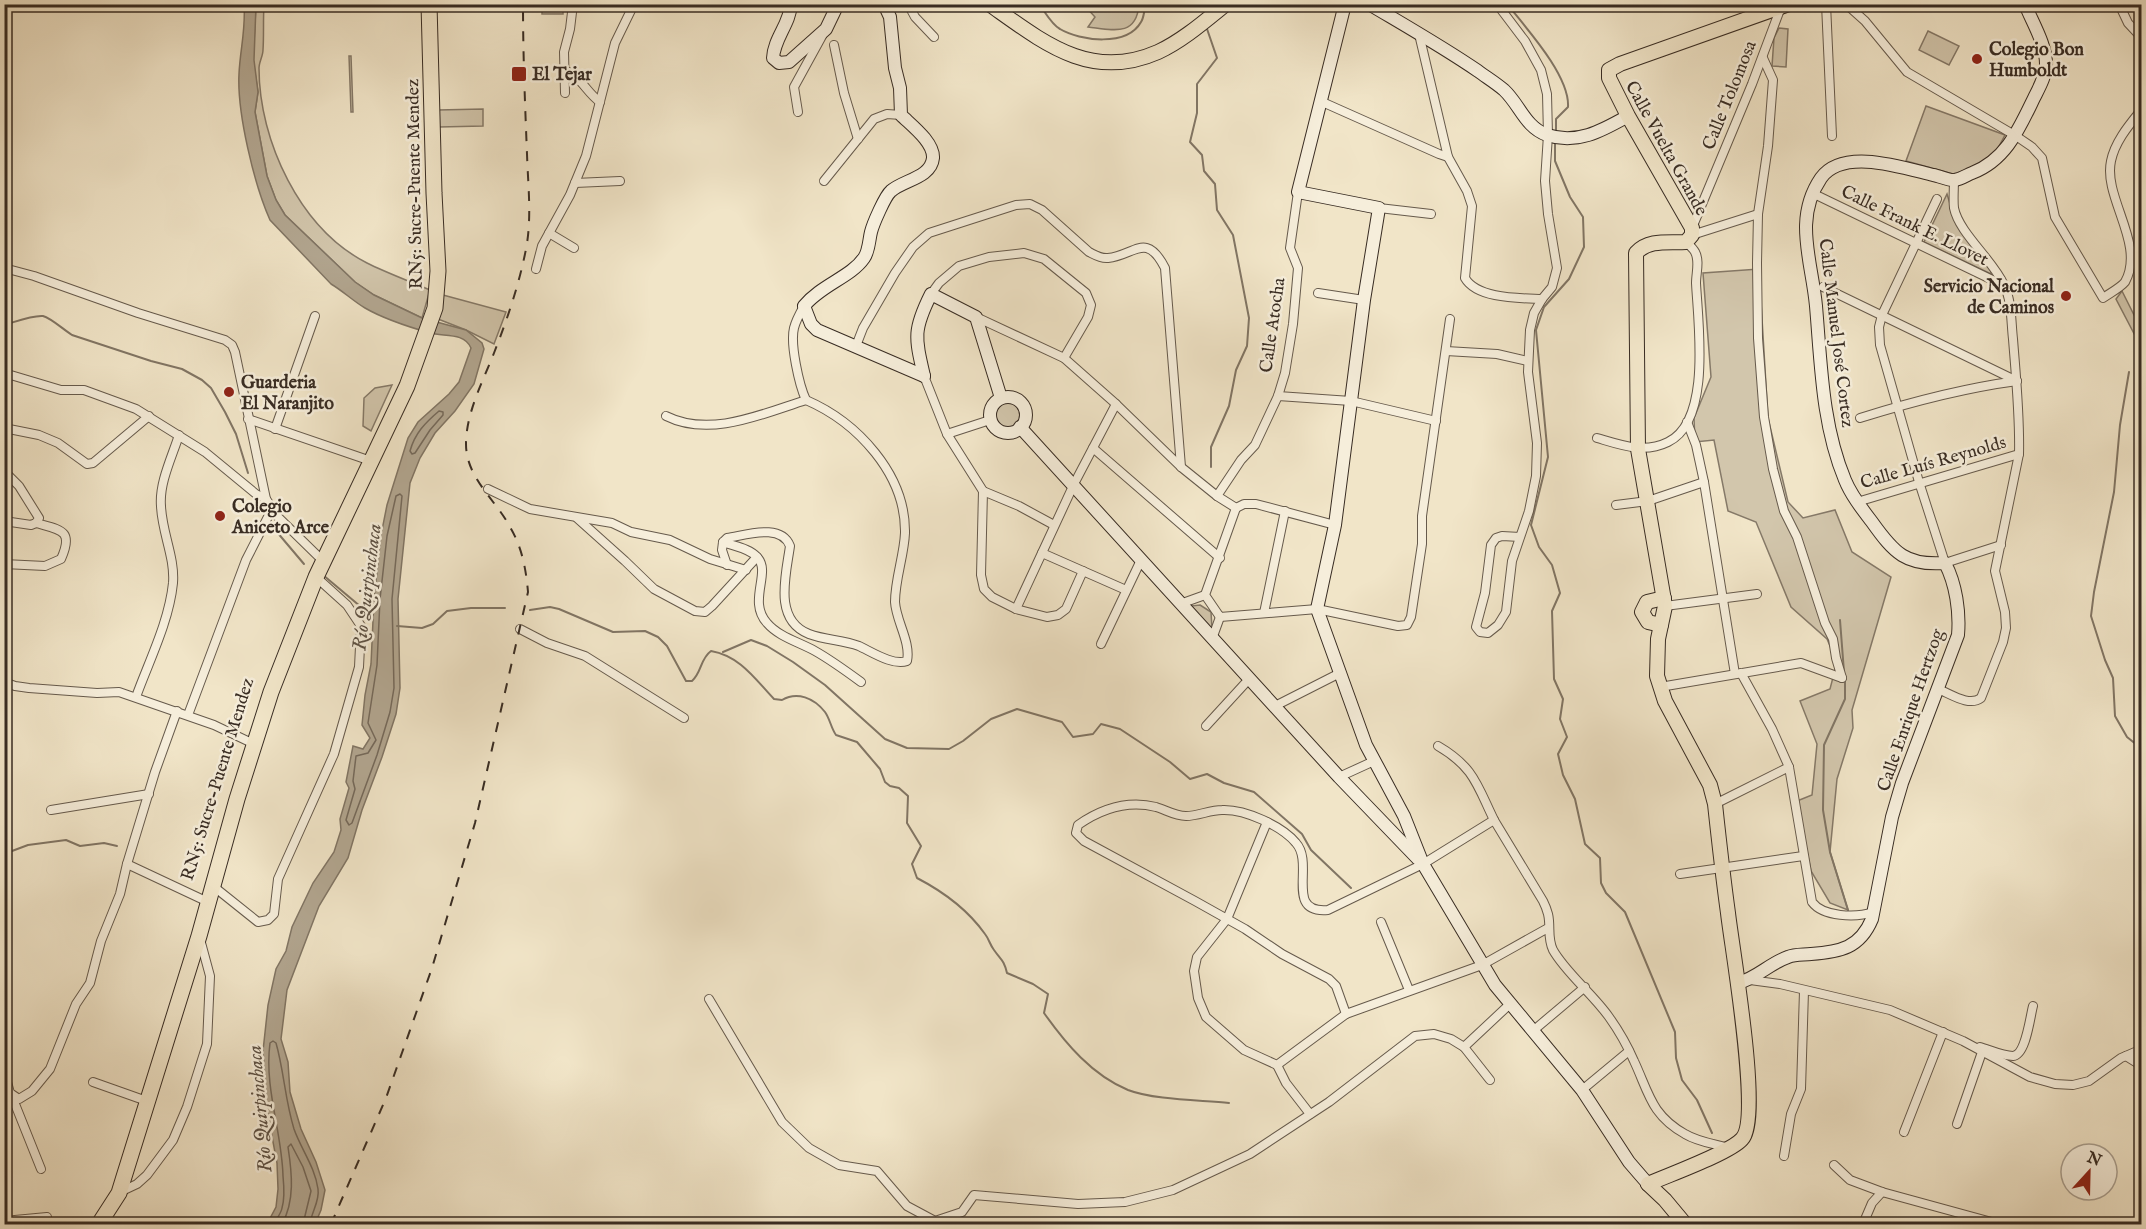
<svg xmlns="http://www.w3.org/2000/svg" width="2146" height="1229" font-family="'IM FELL English',serif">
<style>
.green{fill:#d2c6ac;stroke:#857968;stroke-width:1.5}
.water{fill:#b2a690;stroke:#817564;stroke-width:1.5}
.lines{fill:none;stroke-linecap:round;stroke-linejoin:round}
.shore{stroke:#75695a;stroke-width:1.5}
.stream{stroke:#817564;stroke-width:2}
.street-casing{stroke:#665a4c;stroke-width:10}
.secondary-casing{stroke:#382c23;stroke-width:14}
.primary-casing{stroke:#382c23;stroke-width:16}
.highway-casing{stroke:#382c23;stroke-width:17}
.street{stroke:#f6eedb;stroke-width:8}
.secondary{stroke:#f6eedb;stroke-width:12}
.primary{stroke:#f1e5c8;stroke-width:14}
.highway{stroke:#f1e5c8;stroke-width:15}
.rail{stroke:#382c23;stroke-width:2;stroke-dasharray:10 10;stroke-linecap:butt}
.poi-dot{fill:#8f2418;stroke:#f6eedb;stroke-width:2}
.labels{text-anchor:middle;stroke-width:5;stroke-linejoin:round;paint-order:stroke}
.poi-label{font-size:18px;font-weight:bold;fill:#382c23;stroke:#f6eedb;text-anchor:start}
.street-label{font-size:18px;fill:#382c23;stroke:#f6eedb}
.water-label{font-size:20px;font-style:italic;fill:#5d5144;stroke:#f6eedb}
</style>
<rect width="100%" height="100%" fill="#f1e5c8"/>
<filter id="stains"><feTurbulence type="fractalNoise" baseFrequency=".00333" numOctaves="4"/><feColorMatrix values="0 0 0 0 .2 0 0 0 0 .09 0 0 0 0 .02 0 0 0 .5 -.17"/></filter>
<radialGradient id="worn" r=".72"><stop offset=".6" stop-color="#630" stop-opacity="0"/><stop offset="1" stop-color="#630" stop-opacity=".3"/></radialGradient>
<g class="green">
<path d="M 256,5 L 264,5 C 263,20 264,35 263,50 C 263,56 259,62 259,68 C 259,141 300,229 367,263 C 387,273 409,281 430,290 L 422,318 L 374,295 L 355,282 L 285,215 L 276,200 L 267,176 L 255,112 L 258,92 L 253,60 Z"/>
<rect x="542" y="5" width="21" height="9"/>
<path d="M 1084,5 L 1139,5 C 1136,37 1113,30 1088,27 L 1095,17 Z"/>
<polygon points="1779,28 1788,29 1786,67 1772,66 1774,38"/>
<polygon points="1928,31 1959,46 1949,65 1919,50"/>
<polygon points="349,56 351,56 353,112 351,112"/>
<polygon points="1926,106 2005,135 1997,150 1983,161 1966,170 1953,174 1906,161"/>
<polygon points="483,109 483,126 439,127 438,110"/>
<polygon points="1947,194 1953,214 1991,271 1991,274 1924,242"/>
<polygon points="1759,269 1768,418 1788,502 1803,518 1835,510 1852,552 1891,577 1852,710 1853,728 1837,779 1830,852 1848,910 1830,903 1811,871 1797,801 1812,795 1817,744 1800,701 1830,689 1837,662 1827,639 1791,607 1756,522 1728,511 1714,440 1695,442 1694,418 1711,377 1703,273"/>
<polygon points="2122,291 2141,329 2141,347 2116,299"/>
<polygon points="443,295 506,312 494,344 466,330 438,319"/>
<polygon points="392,385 371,431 363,426 364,398 375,388"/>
<circle cx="1009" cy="415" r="13"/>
<polygon points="1200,605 1211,612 1212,629 1191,606"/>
</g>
<path class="water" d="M 244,5 L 256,5 L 254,60 L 258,92 L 255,112 L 267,176 L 276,200 L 285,215 L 355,282 L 374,295 L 422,318 L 466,330 L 482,343 L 484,349 L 474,384 L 455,411 L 435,433 L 420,458 L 410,483 L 398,599 L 400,688 L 396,714 L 382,757 L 362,810 L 348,858 L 319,906 L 287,990 L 281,1039 L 288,1062 L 290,1092 L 301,1129 L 316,1162 L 325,1190 L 321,1210 L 315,1224 L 265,1224 L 268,1222 L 276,1207 L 278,1189 L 277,1163 L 267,1110 L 263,1051 L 268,1005 L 276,969 L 286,951 L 292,927 L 313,883 L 334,852 L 341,830 L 340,819 L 349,788 L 346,782 L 353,746 L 363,749 L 370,738 L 362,725 L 365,695 L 371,664 L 374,599 L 381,535 L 387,505 L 408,438 L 418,422 L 449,394 L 459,382 L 471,348 C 464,332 444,337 430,333 C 409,327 384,319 365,308 C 353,301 343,291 331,284 L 270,220 C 254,184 237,113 239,74 C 240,50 246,29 244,5 Z"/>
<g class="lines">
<g class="shore">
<path d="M 439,411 L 443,412 L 443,415 L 430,430 L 415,453 L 412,454 L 410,451 C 415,433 425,423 439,411 Z"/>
<polygon points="400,494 402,496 392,599 394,688 390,712 377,755 352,823 349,825 346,820 355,789 353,781 356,756 368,753 376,740 368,723 377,665 380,599 387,536 396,496"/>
<path d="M 274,1224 C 276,1219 281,1214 282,1208 C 285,1198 284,1186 283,1176 C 282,1132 264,1088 270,1043 L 273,1041 L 276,1043 C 284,1071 285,1100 294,1129 C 301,1149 315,1167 318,1189 C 320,1201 311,1213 310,1224"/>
<path d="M 282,1224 C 295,1201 292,1173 288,1147 L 291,1144 L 303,1167 L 311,1191 L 303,1224"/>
</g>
<g class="stream">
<path d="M 1039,4 C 1045,12 1052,25 1060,29 C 1080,41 1127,47 1141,22 C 1144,18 1144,10 1146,4"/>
<polyline points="1198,4 1200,8"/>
<path d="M 1507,4 C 1527,29 1570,76 1568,107 L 1556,119 L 1556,130"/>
<polyline points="1206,26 1217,58 1197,84 1197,113 1190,142 1202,155 1204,171 1215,184 1217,210 1233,235 1249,318 1247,346 1236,370 1229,406 1211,447 1211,467"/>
<polyline points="1555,143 1555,161 1570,197 1583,217 1584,247 1569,279 1544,307 1536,330 1548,457 1531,525 1539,547 1552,565 1560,593 1552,611 1554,679 1563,699 1560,719 1567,737 1558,754 1563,775 1575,799 1585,844 1600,858 1601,883 1606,893 1625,912 1675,1032 1676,1058 1682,1080 1697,1100 1712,1133"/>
<path d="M 4,325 C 15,322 32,315 43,316 C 51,318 64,330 72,335 L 151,361 L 182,369 L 202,380 L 211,388 L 225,412 L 236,434 L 248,473"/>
<polyline points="2129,372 2120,425 2114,492 2094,592 2091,616 2105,660 2113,678 2115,716 2127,737 2142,749"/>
<polyline points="271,525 304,564"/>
<polyline points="323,575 373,617"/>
<path d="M 530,610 L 550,607 L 559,609 L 613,632 L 645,631 L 658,637 L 667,646 L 686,681 L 692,681 C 702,672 700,659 711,651 C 740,656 755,679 774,699 L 782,700 C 797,691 814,698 825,712 C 830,719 831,728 836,735 L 857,742 L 880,769 L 885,782 L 890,786 L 899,788 L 908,796 L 907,823 L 921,846 L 912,864 L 917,878 C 942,891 968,910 985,934 C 989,939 990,945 994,950 C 1001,960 1004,960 1007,973 L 1033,984 L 1048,994 L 1044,1013 C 1066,1044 1092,1075 1128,1090 C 1154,1100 1200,1100 1229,1103"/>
<polyline points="1840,620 1844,672"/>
<polyline points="397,626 422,628 433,624 447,611 471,608 505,608"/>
<polyline points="723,652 751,640 767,646 793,662 825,685 885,739 907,748 949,749 963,741 991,719 1017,709 1062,722 1073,737 1093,734 1101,724 1120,729 1170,762 1190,779 1207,774 1224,783 1254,792 1302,834 1311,850 1351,888"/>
<polyline points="1845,678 1845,699 1824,745 1823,810 1830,852 1848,910"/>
<polyline points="4,698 5,698"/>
<polyline points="4,854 28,845 66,840 80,846 104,843 117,846"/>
</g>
<g class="street-casing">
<g id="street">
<polyline points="908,4 915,17 934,37"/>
<polyline points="1497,4 1525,41 1541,70 1547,94 1548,135 1545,181 1548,214 1557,268 1552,287 1542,299 1534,313 1530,330 1528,372 1537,443 1536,476 1529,511 1512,561 1506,612 1498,625 1488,633 1480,632 1476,627 1485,593 1491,545 1496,538 1502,536 1520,537"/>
<polyline points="1826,4 1832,136"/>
<path d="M 1846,4 L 1865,21 L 1907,72 L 2016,136 L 2032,147 L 2042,158 L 2055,217 L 2103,298 C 2110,293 2120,288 2125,282 C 2146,244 2103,198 2111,161 C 2115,141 2130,124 2142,109"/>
<polyline points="2119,4 2128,23 2142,38"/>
<path d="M 1419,34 L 1448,157 L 1467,191 L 1472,206 L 1465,278 C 1477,299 1520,298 1542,299"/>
<polyline points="834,45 844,93 858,139"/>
<polyline points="1763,58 1773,80 1768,146 1758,214 1757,263 1758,338 1764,417 1773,469 1784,511 1797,537 1825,623 1833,639 1836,658 1842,678"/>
<path d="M 564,70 C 581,76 586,92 600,102"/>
<polyline points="565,93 564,52 570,29 573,4"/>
<polyline points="1320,101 1439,154 1448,157"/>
<polyline points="798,112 794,87 822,36"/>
<polyline points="824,181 874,119 887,114 901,115"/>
<polyline points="575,183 620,181"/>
<polyline points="1812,193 2005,286"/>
<polyline points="1937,199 1882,315 1879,327 1880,345 1919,482 1945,563 2001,545"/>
<polyline points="1379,208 1431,214"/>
<polyline points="1692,228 1752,84 1781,7"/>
<polyline points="549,233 574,248"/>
<polyline points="1692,235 1758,214"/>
<polyline points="4,268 34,276 138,313 225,340 232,345 235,352 266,499 278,517 323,561"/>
<polyline points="536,269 542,246 570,195 586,156 615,43 634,4"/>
<polyline points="1823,287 2017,381"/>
<polyline points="1318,293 1364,300"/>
<polyline points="931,294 939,283 959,266 989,257 1024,253 1044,259 1086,293 1091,305 1088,317 1064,358"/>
<polyline points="976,317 1064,358 1116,404 1181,467 1217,496 1236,508"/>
<path d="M 856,346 L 863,328 L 895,273 L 913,247 L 929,233 L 1016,205 L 1030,204 L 1042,210 L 1089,252 C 1095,255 1101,259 1108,258 C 1135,255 1146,231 1165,268 L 1181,467"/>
<polyline points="1446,351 1497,354 1528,361"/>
<polyline points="4,373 61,390 84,390 136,409 205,452 256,494 266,499"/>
<polyline points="924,376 947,434 983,491 981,575 984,589 992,597 1016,609 1047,617 1058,615 1066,609 1083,571"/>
<polyline points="1278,396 1351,401 1436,421"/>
<path d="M 666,416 C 710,438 762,414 806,400"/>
<path d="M 1860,418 C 1911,402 1964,388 2017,381"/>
<polyline points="248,419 371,461"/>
<polyline points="1687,422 1696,445 1704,482 1735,674"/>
<polyline points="4,428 39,435 58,443 87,464 93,463 149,416"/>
<polyline points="275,429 315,316"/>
<polyline points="947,434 990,420"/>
<path d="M 1597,438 C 1621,445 1644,454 1668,442 C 1712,421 1698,323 1696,283 C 1696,273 1700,261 1695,252 C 1693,248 1689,245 1686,242"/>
<polyline points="1093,448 1220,558"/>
<polyline points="4,471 19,486 39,518 36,523 31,525 4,521"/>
<polyline points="488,489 530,509 612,523 631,532 670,540 710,559 746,570"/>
<polyline points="983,491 1019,506 1054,525"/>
<polyline points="1217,496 1241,460 1255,445 1278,396 1285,373 1293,324 1298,268 1290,248 1298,192"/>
<polyline points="1857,502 2019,454"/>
<polyline points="1616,505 1648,501 1704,482"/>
<polyline points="1236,508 1205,595 1220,617 1317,609 1398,626 1407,625 1411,617 1422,544 1422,516 1450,319"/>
<polyline points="1236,508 1244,504 1256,504 1335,525"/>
<polyline points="577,518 625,561 654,589 695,611 705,612 712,606 757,557"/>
<path d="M 723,542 C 733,546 749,548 757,557 C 772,572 747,601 767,623 C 779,637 799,642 815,651 C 831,660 846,671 861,682"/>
<polyline points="1042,553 1126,590"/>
<path d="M 4,564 L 45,566 L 61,559 C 74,530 61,530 36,523"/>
<path d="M 727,565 L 722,550 L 723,542 L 727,538 C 747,535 781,523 790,546 C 786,575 773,620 809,634 C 825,640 843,640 859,646 C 872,652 893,666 907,661 C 911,642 896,621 895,602 C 895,579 904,556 905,533 C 906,474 857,422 806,400 C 799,385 790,344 794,328 C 796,320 800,313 804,306"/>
<polyline points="1180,604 1205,595"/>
<polyline points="1665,606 1757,594"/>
<polyline points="1016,609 1074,484 1116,404"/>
<polyline points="1264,613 1285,511"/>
<polyline points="520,629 547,643 585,656 684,718"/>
<polyline points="1212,639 1220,617"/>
<polyline points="1101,644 1141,560"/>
<path d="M 1741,673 L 1772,729 L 1789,767 L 1812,902 C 1823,917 1856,918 1873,912"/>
<polyline points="4,682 15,686 29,688 97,693 119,692 214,725 254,744"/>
<polyline points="1660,687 1801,663 1842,678"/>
<path d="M 1938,689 C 1951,694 1969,707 1981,698 L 2003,642 L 2006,628 L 2005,612 L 1995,571 L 2019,454 C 2020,416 2016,378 2013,339 C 2011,322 2012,301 2004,285 C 1993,260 1959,233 1954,208 C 1953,199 1954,189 1954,180"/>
<path d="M 136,697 C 149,661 169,622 173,583 C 175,557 162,533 161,506 C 159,483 172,457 179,435"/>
<polyline points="1275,706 1340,673"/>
<polyline points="188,715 246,560 272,509"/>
<polyline points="1206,726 1250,678"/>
<path d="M 1438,746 C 1474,767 1477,785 1494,820"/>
<polyline points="1339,777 1374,761"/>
<polyline points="1715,804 1789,767"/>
<polyline points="51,810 149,794"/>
<polyline points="1267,822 1227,919 1197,957 1194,971 1198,998 1206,1017 1244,1050 1277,1065 1346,1014"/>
<polyline points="127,864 208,902"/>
<polyline points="1680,874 1803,856"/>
<polyline points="213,886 258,922 268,920 274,914 278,879 334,754 359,667 361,626 347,605 316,577"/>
<polyline points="1381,922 1409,990"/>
<path d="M 1548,928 L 1482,965 L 1346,1014 L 1336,986 L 1329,979 L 1282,954 L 1245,929 L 1195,901 L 1084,841 L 1076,833 L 1078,825 C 1101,809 1128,800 1156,807 C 1166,810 1175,816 1186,816 C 1198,816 1210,810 1222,810 C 1245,809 1282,826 1296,843 C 1315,864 1284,914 1328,910 L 1423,864 L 1494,820 L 1543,901 C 1545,905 1547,910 1548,914 C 1551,926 1547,938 1553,950 C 1566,973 1593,994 1609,1017 C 1619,1031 1627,1045 1634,1061 C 1649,1093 1651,1115 1685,1134 C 1698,1142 1715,1144 1729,1148"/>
<polyline points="1750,980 1780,984 1890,1010 1963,1041 2030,1077 2055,1084 2073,1085 2089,1081 2121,1058 2142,1049"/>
<polyline points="709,999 782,1122 809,1148 839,1165 877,1171 907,1206 935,1221 962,1212 974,1195 1078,1204 1125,1202 1173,1190 1250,1154 1329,1102 1415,1036 1434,1034 1451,1039 1464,1047"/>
<polyline points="1534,1030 1585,987"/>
<path d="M 1980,1047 C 1990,1050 2003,1056 2013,1056 C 2026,1055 2030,1017 2033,1006"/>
<polyline points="2126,1056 2142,1066"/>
<polyline points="1277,1065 1286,1083 1310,1114"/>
<polyline points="4,1071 10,1093 19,1099 32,1091 50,1069 76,1004 90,983 101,941 120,894 127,864 155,772 177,711"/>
<polyline points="1490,1080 1464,1047 1511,1003"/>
<polyline points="93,1082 141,1099"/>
<polyline points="1582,1090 1629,1051"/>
<polyline points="11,1094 41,1169"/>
<polyline points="1957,1124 1982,1052"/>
<polyline points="1904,1132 1943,1032"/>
<polyline points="1784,1156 1791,1114 1801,1089 1804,991"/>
<polyline points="1834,1165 1850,1180 1882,1192 1999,1224"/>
<polyline points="120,1192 137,1184 147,1175 173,1140 187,1107 207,1044 210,976 200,939"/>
<polyline points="4,1221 47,1217"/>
<polyline points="1863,1224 1872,1203 1882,1192"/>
</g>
</g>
<g class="secondary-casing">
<g id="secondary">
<path d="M 791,4 C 790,24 774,38 773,58 L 779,63 L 789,62 L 826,29 L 838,4"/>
<path d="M 884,4 L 890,17 L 895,68 L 900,88 L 901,115 C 911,125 934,142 933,158 C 931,178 903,180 891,191 C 885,196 873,224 871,232 C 869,240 869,251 864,258 C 851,277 821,285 804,306 L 811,324 L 817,330 L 924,376"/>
<polyline points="1345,4 1298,192 1379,208 1364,300 1335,525 1317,609 1366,745 1404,816 1423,864 1495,985 1582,1090 1629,1162 1648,1184"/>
<path d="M 1369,4 C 1406,26 1443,47 1478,71 C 1486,77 1496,83 1504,90 C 1520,105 1525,127 1547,135 C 1578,145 1603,130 1628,116"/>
<path d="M 924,376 C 915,337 913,330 931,294 L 976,317 L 1001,398"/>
<circle cx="1008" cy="415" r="18"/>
<polyline points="1020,427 1339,777 1418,859"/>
<path d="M 1738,983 C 1757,978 1770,963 1788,957 C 1795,954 1804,955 1811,954 C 1840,952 1860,948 1872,919 L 1892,817 L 1902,783 L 1958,635 C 1960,612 1956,584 1945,563 C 1906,566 1894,553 1872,522 C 1862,509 1851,495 1845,480 C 1822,425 1821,364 1816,306 C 1812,261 1793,219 1821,178 C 1843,147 1904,168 1933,175 C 1940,176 1949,181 1955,180 C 1961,179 1967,175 1972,173 C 2006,160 2019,129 2034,98 C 2039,88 2046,76 2046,64 C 2046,44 2032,22 2025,4"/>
</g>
</g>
<g class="primary-casing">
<g id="primary">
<path d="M 989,4 C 1043,42 1090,82 1158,52 C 1182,41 1205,21 1226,4"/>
<polyline points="1661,625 1648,622 1642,612 1647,602 1664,598"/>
<path d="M 1648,1184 C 1668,1175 1730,1153 1742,1139 C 1762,1118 1732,949 1728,913 C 1723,877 1719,841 1715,804 L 1710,785 L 1665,701 L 1657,676 L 1658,639 L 1665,606 L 1638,449 L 1636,253 C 1649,239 1668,243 1686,242 L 1692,235 L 1692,228 L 1628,116 L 1609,78 L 1609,70 L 1620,64 L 1789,4"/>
<polyline points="1648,1184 1665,1200 1685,1224"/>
</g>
</g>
<g class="highway-casing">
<polyline id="highway" points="99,1224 119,1193 123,1180 199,936 237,799 271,692 316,577 407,386 435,308 438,271 434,193 429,4"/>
</g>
<use href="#street" class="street"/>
<use href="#secondary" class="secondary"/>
<use href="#primary" class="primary"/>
<use href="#highway" class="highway"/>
<path class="rail" d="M 331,1224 L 386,1098 L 432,968 L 475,823 L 528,592 C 526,569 522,547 510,527 C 496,500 466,478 466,444 C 466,413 483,381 494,353 C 507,320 519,285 526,249 C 532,218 528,186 527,154 C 525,104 523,54 523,4"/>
</g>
<g class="poi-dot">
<circle cx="1977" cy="59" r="6"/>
<rect x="511" y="66" width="16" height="16" rx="3"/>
<circle cx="2066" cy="296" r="6"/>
<circle cx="229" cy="392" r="6"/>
<circle cx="220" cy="516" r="6"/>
</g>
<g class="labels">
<g class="poi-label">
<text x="1989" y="55">Colegio Bon<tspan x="1989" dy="21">Humboldt</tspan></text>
<text x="532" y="80">El Tejar</text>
<text x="2054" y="292" text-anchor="end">Servicio Nacional<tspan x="2054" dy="21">de Caminos</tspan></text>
<text x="241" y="388">Guarderia<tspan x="241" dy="21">El Naranjito</tspan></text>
<text x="232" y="512">Colegio<tspan x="232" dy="21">Aniceto Arce</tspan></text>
</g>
<g class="street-label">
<text transform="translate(1729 95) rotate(-68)" y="6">Calle Tolomosa</text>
<text transform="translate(1667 148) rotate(61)" y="6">Calle Vuelta Grande</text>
<text transform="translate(414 184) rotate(-91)" y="6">RN5: Sucre-Puente Mendez</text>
<text transform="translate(1915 225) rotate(26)" y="6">Calle Frank E. Llovet</text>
<text transform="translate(1272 325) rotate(-82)" y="6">Calle Atocha</text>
<text transform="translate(1837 333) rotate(83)" y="6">Calle Manuel José Cortez</text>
<text transform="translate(1933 462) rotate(-16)" y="6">Calle Luís Reynolds</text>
<text transform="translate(1910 710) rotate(-71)" y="6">Calle Enrique Hertzog</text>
<text transform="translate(217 779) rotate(-73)" y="6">RN5: Sucre-Puente Mendez</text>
</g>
<g class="water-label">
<text transform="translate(366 587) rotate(-83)" y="7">Río Quirpinchaca</text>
<text transform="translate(259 1109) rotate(-95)" y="7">Río Quirpinchaca</text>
</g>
</g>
<rect width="2146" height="1229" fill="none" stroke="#f1e5c8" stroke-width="24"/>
<rect x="6" y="6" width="2134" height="1217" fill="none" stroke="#382c23" stroke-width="3"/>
<rect x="12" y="12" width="2122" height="1205" fill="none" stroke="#382c23" stroke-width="1.5"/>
<g transform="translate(2089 1172) rotate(22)"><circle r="28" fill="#f6eedb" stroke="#aaa091" stroke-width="1.5"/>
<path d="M0-4.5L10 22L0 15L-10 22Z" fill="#8f2418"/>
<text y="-9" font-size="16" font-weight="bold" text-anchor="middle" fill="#382c23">N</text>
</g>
<rect width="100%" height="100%" filter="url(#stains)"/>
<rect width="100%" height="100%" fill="url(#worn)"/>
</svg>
